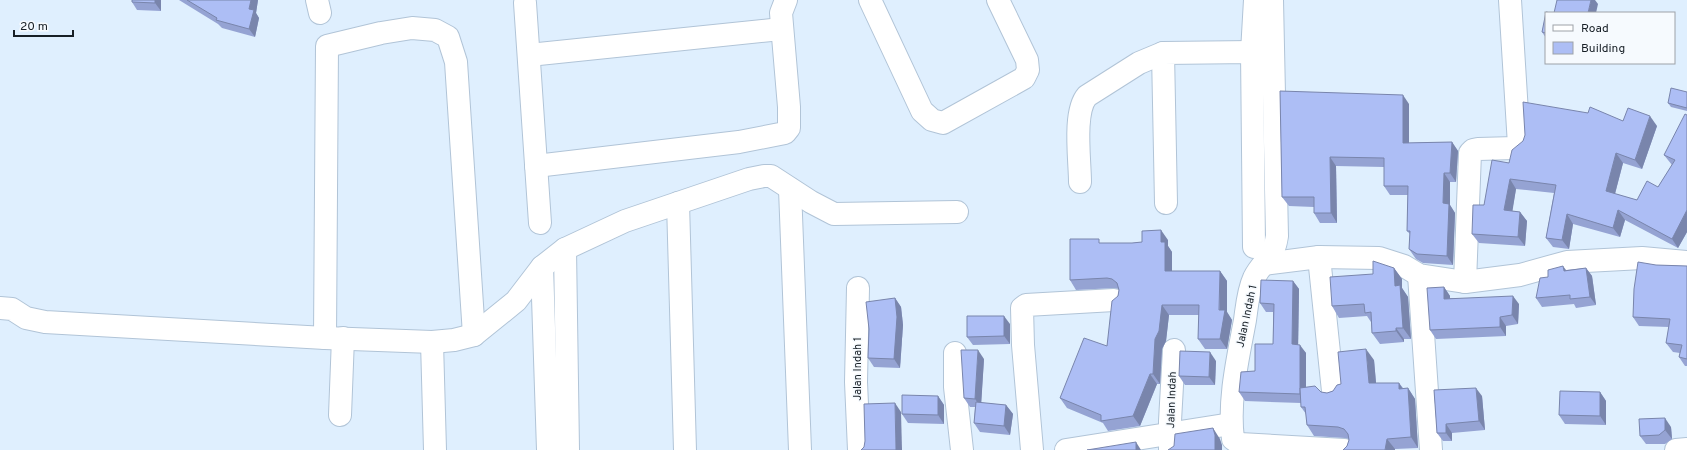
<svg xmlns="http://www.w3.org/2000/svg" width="1687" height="450" font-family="Overpass,sans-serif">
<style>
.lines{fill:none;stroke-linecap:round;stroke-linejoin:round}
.minor-casing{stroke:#b1c4d7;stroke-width:24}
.minor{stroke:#fff;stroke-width:22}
.wall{fill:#95a3d3}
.shaded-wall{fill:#7985ac}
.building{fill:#adbef5;stroke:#7985ac}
.labels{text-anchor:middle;stroke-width:3;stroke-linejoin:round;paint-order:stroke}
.street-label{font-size:11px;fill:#171f26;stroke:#f6fafe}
</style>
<rect width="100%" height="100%" fill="#dfeffe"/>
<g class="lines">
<g class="minor-casing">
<g id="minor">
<polyline points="317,0 320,13"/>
<polyline points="870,0 922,111 932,120 943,123 1024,78 1028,70 1027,60 998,0"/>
<path d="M 1272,0 L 1277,236 C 1274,259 1263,260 1254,278 C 1248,291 1247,306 1245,320 C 1238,358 1228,400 1233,439 L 1240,444 L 1344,450"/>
<polyline points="525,3 540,223"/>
<polyline points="529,55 781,29"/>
<polyline points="536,166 739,142 785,133 789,128 789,107 781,13 786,0"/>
<path d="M 1080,182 C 1080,161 1073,112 1087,96 L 1139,63 L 1163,53"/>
<polyline points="790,189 800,450"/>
<polyline points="678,203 685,450"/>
<polyline points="1166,203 1163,53 1252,52 1272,54"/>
<polyline points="1254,247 1252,52 1255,0"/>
<polyline points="565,249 568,450"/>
<polyline points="1319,257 1333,391"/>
<polyline points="1264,264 1319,257 1379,258 1404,266 1419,275 1465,282 1520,275 1567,262 1642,258 1687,262"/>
<polyline points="542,267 548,450"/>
<polyline points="1419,275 1431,450"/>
<polyline points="1465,282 1470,153 1473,150 1478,149 1515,148 1519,145 1510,0"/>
<polyline points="858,288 856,382 859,450"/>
<polyline points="0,308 12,309 26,318 45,322 325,338 432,342 454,340 474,335 516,301 542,267 565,249 625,221 749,179 764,176 771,176 811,202 834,214 957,212"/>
<polyline points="325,338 327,46 381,33 412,28 435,30 448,37 456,62 474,335"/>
<polyline points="432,342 435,450"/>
<polyline points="955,353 955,387 962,450"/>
<polyline points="340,415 343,338"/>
<polyline points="1032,450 1023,345 1022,308 1026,305 1114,300"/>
<polyline points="1066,450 1231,424"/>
<polyline points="1170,450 1170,421 1174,350"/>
<polyline points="1676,450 1687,449"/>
</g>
</g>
<use href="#minor" class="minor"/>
</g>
<g class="wall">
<polygon points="161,0 161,11 137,10 132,2"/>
<polygon points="179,0 258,0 256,13 259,18 255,37 222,28 218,24"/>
<polygon points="1546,13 1546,38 1542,32"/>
<polygon points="1280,91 1409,104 1409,143 1452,142 1458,151 1456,182 1450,182 1450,205 1455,213 1453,265 1423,263 1416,259 1409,249 1410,234 1407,231 1408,195 1390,195 1384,186 1384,167 1336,166 1337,223 1320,223 1314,213 1314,207 1289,206 1282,197"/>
<polygon points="1687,92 1687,111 1671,107 1668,103"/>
<polygon points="1687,115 1687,232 1678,248 1625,220 1620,237 1573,224 1569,249 1553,247 1546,238 1554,193 1516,189 1512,211 1520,212 1527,221 1525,246 1479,243 1472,234 1484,205 1509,163 1623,121 1657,126 1642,169 1623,163 1615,194 1637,200 1658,187 1672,165 1664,155"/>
<polygon points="1168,240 1168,246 1172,252 1172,271 1220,271 1227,281 1227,312 1232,320 1227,349 1205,349 1198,339 1199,315 1169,315 1166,341 1162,349 1160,384 1157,384 1140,426 1108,431 1103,423 1067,408 1060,398 1107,346 1119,290 1119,289 1114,288 1076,290 1070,280 1102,243 1132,243"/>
<polygon points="1656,265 1687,266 1687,366 1685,366 1679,357 1680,353 1673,352 1666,343 1669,327 1639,326 1633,317"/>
<polygon points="1394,268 1402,279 1402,288 1408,297 1411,339 1404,339 1404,342 1380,344 1372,333 1371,322 1367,316 1339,318 1332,306 1373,274"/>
<polygon points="1586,268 1592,276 1596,305 1576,308 1574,304 1542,307 1536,298 1548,277 1566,270"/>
<polygon points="1293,281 1299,289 1298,345 1306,353 1306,387 1321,392 1327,393 1333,391 1374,360 1376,383 1399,383 1403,388 1408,388 1415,399 1418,448 1395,449 1347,446 1349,440 1349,439 1345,438 1314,436 1307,425 1306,414 1301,407 1301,403 1245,401 1239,392 1255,371 1273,344 1273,312 1266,312 1260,303"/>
<polygon points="1444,287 1450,296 1450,298 1519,304 1518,324 1506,326 1506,336 1436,339 1430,330"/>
<polygon points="895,298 901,307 903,325 900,368 874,367 868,358"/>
<polygon points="1010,324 1010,344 973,345 967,337"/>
<polygon points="984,359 981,403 1006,405 1013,414 1010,435 980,432 974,423 975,407 970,407 964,398"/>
<polygon points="1216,361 1215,385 1185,385 1179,376"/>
<polygon points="1434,390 1482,396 1485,430 1452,433 1452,441 1443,441 1437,433"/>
<polygon points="1600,392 1606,401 1606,425 1565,424 1559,415"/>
<polygon points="938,396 944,405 944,424 908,423 902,414"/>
<polygon points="1671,427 1672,439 1665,444 1646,444 1640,436"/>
</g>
<g class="shaded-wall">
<polygon points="155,0 161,0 161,11 155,3"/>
<polygon points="251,0 258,0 256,13 259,18 255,37 249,29 249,9"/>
<polygon points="1591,0 1595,0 1598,4 1596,13 1588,13"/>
<polygon points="1403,95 1409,104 1409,152 1403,143"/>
<polygon points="1650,116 1657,126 1642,169 1635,160"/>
<polygon points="1452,142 1458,151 1456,182 1450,173"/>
<polygon points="1616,153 1623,163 1613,201 1606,191"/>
<polygon points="1330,157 1336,166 1337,223 1331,213"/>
<polygon points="1444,173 1450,182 1450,205 1455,213 1453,265 1447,256 1443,203"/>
<polygon points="1510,179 1516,189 1511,220 1504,210"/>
<polygon points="1618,210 1625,220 1620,237 1613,228"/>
<polygon points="1687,210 1687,232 1678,248 1672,239"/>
<polygon points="1520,212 1527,221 1525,246 1518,237"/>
<polygon points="1567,214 1573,224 1569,249 1562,240"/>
<polygon points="1161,230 1168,240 1168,246 1172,252 1172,281 1165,271 1161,242"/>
<polygon points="1563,266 1569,274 1564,271"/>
<polygon points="1394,268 1402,279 1402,288 1408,297 1411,339 1403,328 1395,286"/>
<polygon points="1586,268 1592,276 1596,305 1590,297"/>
<polygon points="1220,271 1227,281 1227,312 1232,320 1227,349 1220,339"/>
<polygon points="1293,281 1299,289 1298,353 1292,344"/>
<polygon points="1444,287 1450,296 1450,307 1444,299"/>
<polygon points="1513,296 1519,304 1518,324 1512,315"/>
<polygon points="895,298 901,307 903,325 900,368 894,359"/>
<polygon points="1162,305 1169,315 1166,341 1162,349 1160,384 1153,374 1155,339"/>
<polygon points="1004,316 1010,324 1010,344 1004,336"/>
<polygon points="1500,317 1506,326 1506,336 1500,327"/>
<polygon points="1396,328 1404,339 1404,342 1396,331"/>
<polygon points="1300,345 1306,353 1306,403 1300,394"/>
<polygon points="1366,349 1374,360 1377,394 1369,383"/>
<polygon points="978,350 984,359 981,407 975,399"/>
<polygon points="1210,352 1216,361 1215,385 1209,377"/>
<polygon points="1150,374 1157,384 1140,426 1133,416"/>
<polygon points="1399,383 1406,394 1399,389"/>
<polygon points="1408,388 1415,399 1418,448 1411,437"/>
<polygon points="1476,388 1482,396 1485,430 1479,421"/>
<polygon points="1600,392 1606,401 1606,425 1600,416"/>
<polygon points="938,396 944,405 944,424 938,415"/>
<polygon points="895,403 901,412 902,450 896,450"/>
<polygon points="1006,405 1013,414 1010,435 1004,426"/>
<polygon points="1665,418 1671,427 1672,439 1665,430"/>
<polygon points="1446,424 1452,433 1452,441 1446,433"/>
<polygon points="1213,428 1220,439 1222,445 1222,450 1215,450"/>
<polygon points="1387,439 1395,449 1395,450 1385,450"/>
<polygon points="1136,442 1141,450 1136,450"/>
</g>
<g class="building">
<polygon points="132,0 155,0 155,3 132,2"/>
<polygon points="187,0 251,0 249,9 254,10 249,29 216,20 217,18"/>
<polygon points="1557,0 1591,0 1588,13 1554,13"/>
<polygon points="1546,12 1551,13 1546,13 1546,33 1542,32"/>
<polygon points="1671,88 1687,92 1687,108 1668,103"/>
<polygon points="1280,91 1403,95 1403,143 1452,142 1450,173 1444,173 1443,203 1449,204 1447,256 1417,254 1409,249 1410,231 1407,231 1408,186 1384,186 1384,158 1330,157 1331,213 1314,213 1314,197 1282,197"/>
<polygon points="1523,102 1588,113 1590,107 1623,121 1628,108 1650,116 1635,160 1616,153 1606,191 1637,200 1647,181 1658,187 1675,160 1664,155 1685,114 1687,115 1687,210 1672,239 1618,210 1613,228 1567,214 1562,240 1546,238 1556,185 1510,179 1504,210 1520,212 1518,237 1472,234 1473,205 1484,205 1492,160 1509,163 1512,150 1523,141 1525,135"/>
<polygon points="1161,230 1161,242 1165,242 1165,271 1220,271 1219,310 1225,310 1220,339 1198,339 1199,305 1162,305 1159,331 1155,339 1153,374 1150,374 1133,416 1101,421 1101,415 1060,398 1084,338 1107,346 1112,301 1118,296 1119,290 1117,283 1112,279 1107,278 1070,280 1070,239 1099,239 1099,243 1132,243 1142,242 1142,231"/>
<polygon points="1373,261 1394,268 1395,286 1400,285 1403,328 1396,328 1396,331 1372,333 1371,312 1365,313 1364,304 1332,306 1330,277 1373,274"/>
<polygon points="1638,262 1656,265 1687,266 1687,359 1679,357 1682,345 1666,343 1670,319 1633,317 1634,289"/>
<polygon points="1563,266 1564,271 1586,268 1590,297 1570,299 1570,295 1536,298 1540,278 1548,277 1548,270"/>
<polygon points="1261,280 1293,281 1292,344 1300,345 1300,394 1239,392 1241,372 1255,371 1255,344 1273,344 1274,304 1260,303"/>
<polygon points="1444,287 1444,299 1513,296 1512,315 1500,317 1500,327 1430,330 1427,288"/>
<polygon points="895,298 897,317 894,359 868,358 869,329 866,302"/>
<polygon points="967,316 1004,316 1004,336 967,337"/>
<polygon points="1366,349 1369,383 1399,383 1399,389 1408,388 1411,437 1387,439 1385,450 1343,450 1347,446 1349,440 1348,434 1344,429 1338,427 1307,425 1305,407 1301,407 1300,388 1315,386 1321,392 1327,393 1333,391 1337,385 1341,384 1338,352"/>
<polygon points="961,350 978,350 975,399 964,398"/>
<polygon points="1180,351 1210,352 1209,377 1179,376"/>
<polygon points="1476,388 1479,421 1446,424 1446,433 1437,433 1434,390"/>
<polygon points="1560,391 1600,392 1600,416 1559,415"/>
<polygon points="902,395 938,396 938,415 902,414"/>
<polygon points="976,402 1006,405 1004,426 974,423"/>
<polygon points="895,403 896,450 861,450 864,447 865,441 864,404"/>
<polygon points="1665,418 1665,430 1659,435 1640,436 1639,419"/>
<polygon points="1213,428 1215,435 1215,450 1168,450 1174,446 1175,434"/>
<polygon points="1136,442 1136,450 1087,450"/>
</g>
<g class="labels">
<g class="street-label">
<text transform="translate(1246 316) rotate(-78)" y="4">Jalan Indah 1</text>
<text transform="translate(857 369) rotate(-90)" y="4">Jalan Indah 1</text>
<text transform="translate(1171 400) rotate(-88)" y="4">Jalan Indah</text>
</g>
</g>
<rect x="1545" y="12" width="130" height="52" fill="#f6fafe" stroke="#9da2a8"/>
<rect x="1553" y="25" width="20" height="6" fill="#ffffff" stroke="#9da2a8"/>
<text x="1581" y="32" font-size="12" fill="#171f26">Road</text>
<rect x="1553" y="42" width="20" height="12" fill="#adbef5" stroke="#9da2a8"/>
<text x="1581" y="52" font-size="12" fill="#171f26">Building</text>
<path d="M14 30v6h59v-6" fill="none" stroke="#171f26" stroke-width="2"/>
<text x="20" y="30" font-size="12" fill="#171f26" stroke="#f6fafe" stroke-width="3" paint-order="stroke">20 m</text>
</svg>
